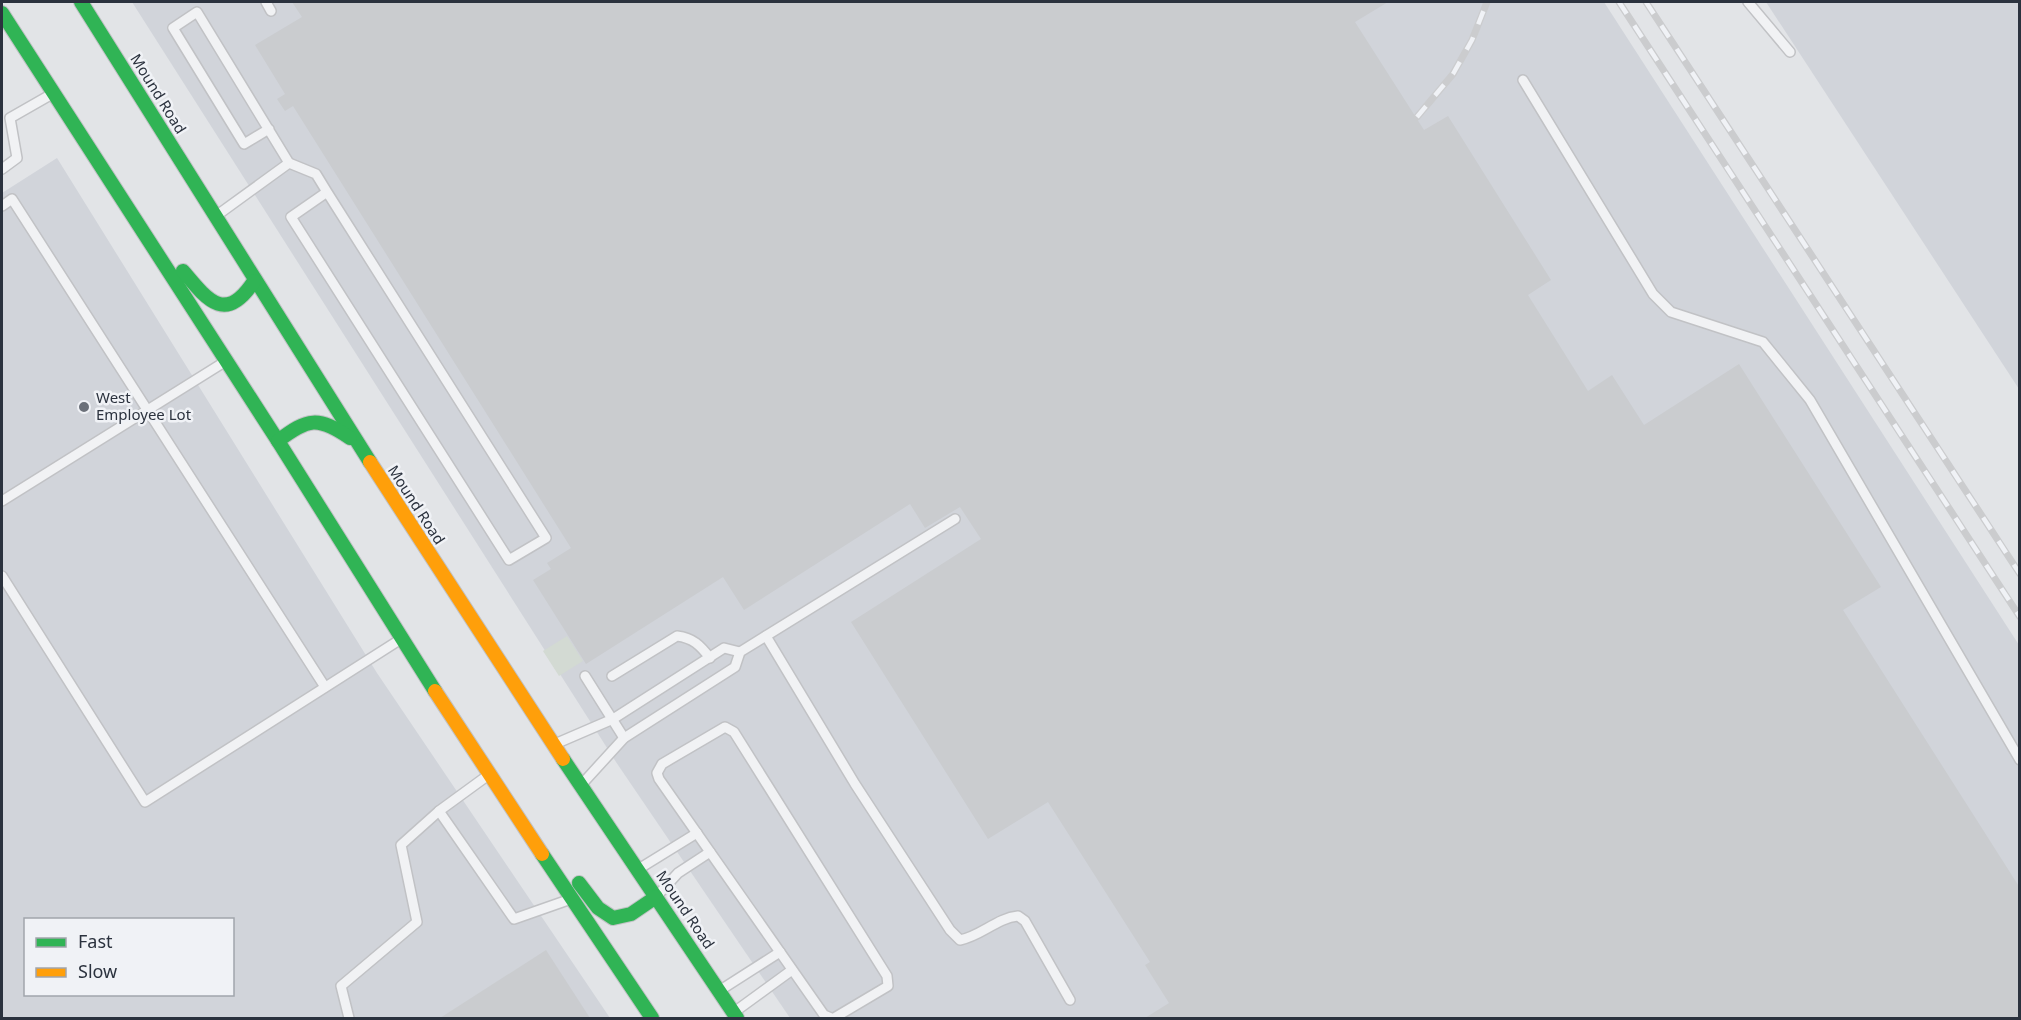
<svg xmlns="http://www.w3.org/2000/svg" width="2021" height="1020" font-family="'Noto Sans',sans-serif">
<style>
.built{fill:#d1d4da;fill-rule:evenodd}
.green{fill:#d3dad3}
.building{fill:#cacccf}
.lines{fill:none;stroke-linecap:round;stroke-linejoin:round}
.lane-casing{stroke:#c1c2c5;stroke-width:12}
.fast-casing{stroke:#c1c2c5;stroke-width:16}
.slow-casing{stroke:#c1c2c5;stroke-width:16}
.lane{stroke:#f1f2f4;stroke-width:9}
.fast{stroke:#30b455;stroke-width:14}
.slow{stroke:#ff9f0a;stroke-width:14}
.rail-casing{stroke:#cbccce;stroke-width:7}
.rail{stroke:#f0f2f6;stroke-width:4.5;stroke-dasharray:14;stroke-linecap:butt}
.poi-dot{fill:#6b7079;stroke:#f0f2f6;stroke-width:2}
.labels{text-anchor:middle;stroke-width:5;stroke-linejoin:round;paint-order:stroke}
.street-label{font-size:15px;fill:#2b323e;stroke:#f0f2f6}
.poi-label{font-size:15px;fill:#2b323e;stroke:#f0f2f6;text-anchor:start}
</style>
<rect width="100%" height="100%" fill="#e2e4e7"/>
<g class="built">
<polygon points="132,2 1604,2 2019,645 2019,1018 790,1018 616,762"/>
<polygon points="1766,2 2019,2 2019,389"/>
<path d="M 57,158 L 377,673 L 610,1018 L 2,1018 L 2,193 ZM 26,920 L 232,920 L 232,994 L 26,994 Z"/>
</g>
<polygon class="green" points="567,636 583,661 559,676 543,651"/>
<g class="building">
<polygon points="292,2 1388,2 1355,22 1424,130 1448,116 1551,280 1528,295 1588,391 1612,375 1644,425 1739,364 1881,587 1843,610 2020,888 2020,1018 1145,1018 1169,1003 1145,965 1150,962 1048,802 988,839 851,622 981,539 960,507 925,528 910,504 744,610 723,577 586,664 533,580 551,569 547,563 571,548 293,106 285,111 277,99 285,94 255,45 302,17"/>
<polygon points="546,950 590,1018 440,1018"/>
</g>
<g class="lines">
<g class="lane-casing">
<g id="lane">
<polyline points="266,2 271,11"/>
<polyline points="1748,2 1790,52"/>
<polyline points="1523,80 1653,294 1671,312 1763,342 1810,400 2020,760"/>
<polyline points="289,163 316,174 327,192 546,538 509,560 291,217 327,192"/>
<polyline points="2,169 17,158 10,118 52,94"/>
<polyline points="2,206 12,199 325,687"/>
<polyline points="216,216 289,163 197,12 173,28 244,144 269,129"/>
<polyline points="2,501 226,361"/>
<polyline points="2,576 145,802 401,639"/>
<path d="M 766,636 L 855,784 L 950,930 L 960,940 C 981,936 997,918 1018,916 L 1025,921 L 1070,1000"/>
<polyline points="585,676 624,738"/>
<path d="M 612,676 L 677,636 C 693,638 700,645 710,658"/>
<polyline points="555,744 613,719 724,648 740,652"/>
<polyline points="582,784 624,738 735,667 740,652 955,519"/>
<polyline points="439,811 514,919 571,899"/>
<polyline points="637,870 697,833"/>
<polyline points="656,897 678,873 710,852"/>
<polyline points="719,991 780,952"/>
<polyline points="733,1013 792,970"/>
<polyline points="349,1018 341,986 417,922 401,845 439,811 487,776"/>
<polyline points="831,1018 824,1015 659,779 657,773 662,764 725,727 734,732 887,976 888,986 834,1018"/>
</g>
</g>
<g class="fast-casing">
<g id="fast">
<polyline points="81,2 370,462"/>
<polyline points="2,13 278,441 435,691"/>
<path d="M 183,271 C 208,301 226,324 254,281"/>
<path d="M 278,441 C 308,418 318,416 350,438"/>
<polyline points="563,759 737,1018"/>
<polyline points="542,854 652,1018"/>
<polyline points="579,883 598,908 613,918 631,914 656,897"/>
</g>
</g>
<g class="slow-casing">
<g id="slow">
<polyline points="370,462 563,759"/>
<polyline points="435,691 542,854"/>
</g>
</g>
<use href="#lane" class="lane"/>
<use href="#fast" class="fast"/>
<use href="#slow" class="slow"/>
<g class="rail-casing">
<g id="rail">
<polyline points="1619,2 2020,617"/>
<polyline points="1646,2 2020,574"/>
<polyline points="1417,117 1453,74 1472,40 1487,2"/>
</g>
</g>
<use href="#rail" class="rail"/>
</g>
<circle class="poi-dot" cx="84" cy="407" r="6"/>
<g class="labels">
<g class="street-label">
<text transform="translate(158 94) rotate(58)" y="5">Mound Road</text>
<text transform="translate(416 505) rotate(57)" y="5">Mound Road</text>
<text transform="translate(685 910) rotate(56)" y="5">Mound Road</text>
</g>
<g class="poi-label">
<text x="96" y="403">West<tspan x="96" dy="17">Employee Lot</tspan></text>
</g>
</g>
<rect width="2021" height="1020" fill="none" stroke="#2b323e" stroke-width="6"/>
<rect x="24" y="918" width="210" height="78" fill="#f0f2f6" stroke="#a1a5ac" stroke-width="1.5"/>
<rect x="36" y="938" width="30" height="9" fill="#30b455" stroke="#a1a5ac" stroke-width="1.5"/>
<text x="78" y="948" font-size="18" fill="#2b323e">Fast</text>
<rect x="36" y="968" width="30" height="9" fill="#ff9f0a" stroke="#a1a5ac" stroke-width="1.5"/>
<text x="78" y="978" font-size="18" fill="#2b323e">Slow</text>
</svg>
